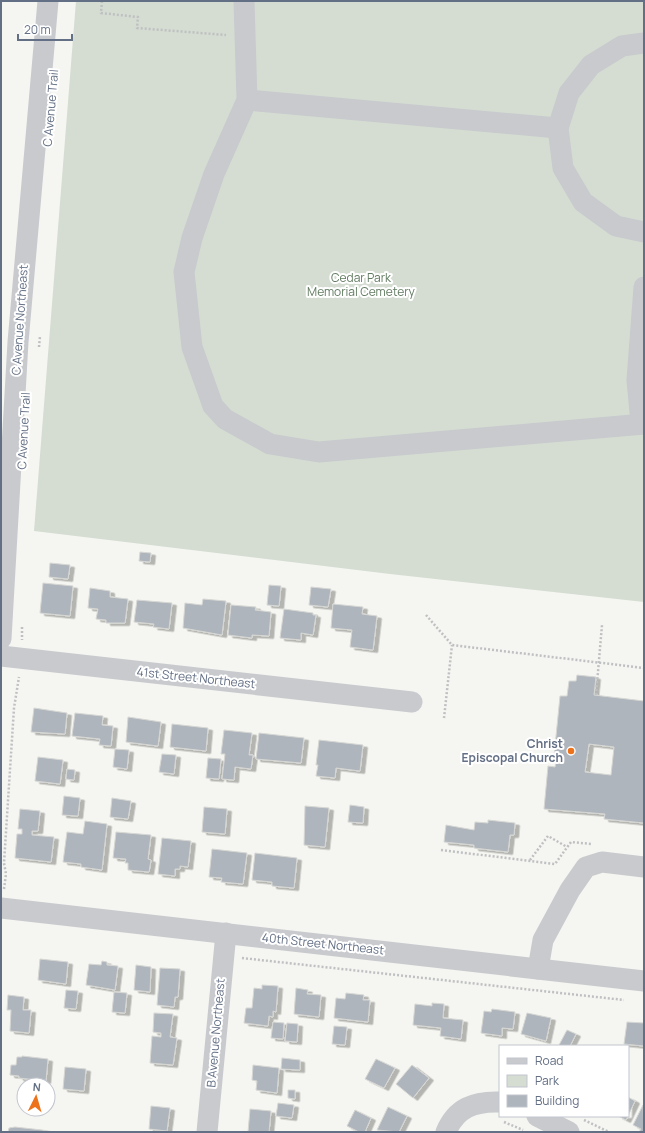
<svg xmlns="http://www.w3.org/2000/svg" width="645" height="1133" font-family="Manrope,sans-serif">
<style>
.green{fill:#d5ddd2}
.building{fill:#afb5bc;stroke:#d6d7d4;fill-rule:evenodd;filter:url(#shadow)}
.lines{fill:none;stroke-linecap:round;stroke-linejoin:round}
.path{stroke:#bfc0c2;stroke-width:2.5;stroke-dasharray:2 2;stroke-linecap:butt}
.minor{stroke:#c8cace;stroke-width:21}
.poi-dot{fill:#ec731b;stroke:#fff;stroke-width:1.5}
.labels{text-anchor:middle;stroke-width:4;stroke-linejoin:round;paint-order:stroke}
.street-label{font-size:12px;fill:#636f84;stroke:#fff}
.park-label{font-size:12px;fill:#627b62;stroke:#fff}
.poi-label{font-size:12px;font-weight:bold;fill:#636f84;stroke:#fff;text-anchor:end}
</style>
<defs>
<filter id="shadow"><feDropShadow dx="4.5" dy="2.5" stdDeviation="0" flood-color="#0004"/></filter>
</defs>
<rect width="100%" height="100%" fill="#f5f6f1"/>
<polygon class="green" points="76,1 644,1 644,602 390,574 34,531"/>
<g class="building">
<polygon points="140,552 151,553 150,562 139,561"/>
<polygon points="50,563 70,565 68,579 49,577"/>
<polygon points="43,583 73,586 70,616 40,613"/>
<polygon points="269,585 281,586 279,606 267,605"/>
<polygon points="311,587 331,589 328,607 309,605"/>
<polygon points="90,588 110,591 110,597 128,599 125,623 106,623 106,620 96,619 98,609 88,608"/>
<polygon points="203,599 226,601 222,635 183,628 185,603 202,605"/>
<polygon points="137,600 172,603 169,629 153,627 154,624 134,622"/>
<polygon points="333,604 363,607 362,614 377,616 373,650 350,647 352,630 331,628"/>
<polygon points="231,605 256,607 255,610 271,612 269,636 252,635 252,638 228,635"/>
<polygon points="284,609 313,613 313,615 316,615 313,635 301,633 301,640 280,638"/>
<path d="M 577,675 L 596,677 L 594,695 L 644,701 L 644,823 L 604,819 L 605,814 L 544,809 L 548,766 L 555,767 L 557,756 L 554,756 L 560,696 L 567,696 L 569,681 L 576,681 ZM 589,744 L 614,747 L 611,775 L 585,772 Z"/>
<polygon points="34,708 67,713 65,734 31,732"/>
<polygon points="75,713 103,716 102,725 113,726 111,746 99,745 100,739 72,736"/>
<polygon points="128,717 161,722 158,746 126,742"/>
<polygon points="172,724 208,728 206,751 170,747"/>
<polygon points="224,730 252,733 249,755 253,755 251,769 235,767 234,780 222,779 225,754 221,754"/>
<polygon points="259,733 304,738 301,763 256,759"/>
<polygon points="319,740 363,745 360,771 336,768 335,778 316,776 318,765 316,765"/>
<polygon points="115,749 129,750 127,769 113,767"/>
<polygon points="162,754 176,755 174,774 159,772"/>
<polygon points="38,757 63,760 60,784 35,781"/>
<polygon points="208,758 221,759 219,779 206,778"/>
<polygon points="67,769 75,770 74,780 66,779"/>
<polygon points="64,796 80,798 78,816 62,815"/>
<polygon points="112,798 131,801 128,819 110,817"/>
<polygon points="350,805 364,807 363,823 348,822"/>
<polygon points="305,806 329,808 325,847 304,845"/>
<polygon points="204,807 227,809 225,834 202,832"/>
<polygon points="20,809 40,811 38,831 32,831 32,835 54,837 51,862 15,858 17,834 22,834 22,829 18,829"/>
<polygon points="488,820 515,823 514,835 510,835 508,852 474,848 474,845 444,842 446,825 474,830 475,822 488,823"/>
<polygon points="85,821 107,824 102,870 81,867 81,864 63,862 67,832 83,834"/>
<polygon points="116,832 151,835 148,859 151,860 149,872 128,870 128,863 125,863 126,859 113,858"/>
<polygon points="162,838 191,841 188,867 180,866 180,869 175,869 175,876 158,874"/>
<polygon points="212,849 247,853 243,884 221,882 222,878 209,877"/>
<polygon points="255,853 297,858 294,888 272,886 272,882 252,880"/>
<polygon points="40,959 68,962 66,984 38,980"/>
<polygon points="102,961 107,962 107,965 118,966 115,990 86,985 89,964 101,965"/>
<polygon points="136,965 151,967 150,992 134,990"/>
<polygon points="160,968 180,969 178,997 175,997 174,1007 157,1005"/>
<polygon points="262,985 278,986 276,1012 273,1011 273,1017 269,1016 268,1026 244,1023 246,1008 252,1008 254,988 262,989"/>
<polygon points="296,988 308,990 307,994 321,995 319,1017 294,1014"/>
<polygon points="66,990 78,991 76,1009 64,1008"/>
<polygon points="114,992 127,993 125,1013 112,1012"/>
<polygon points="346,993 364,995 363,1000 370,1000 368,1022 334,1018 336,998 345,999"/>
<polygon points="8,995 24,997 23,1010 31,1010 29,1033 10,1031 11,1010 7,1010"/>
<polygon points="432,1003 444,1004 443,1018 463,1020 461,1039 440,1036 441,1028 413,1025 415,1004 432,1006"/>
<polygon points="492,1009 515,1012 513,1029 502,1028 502,1036 481,1033 484,1011 491,1012"/>
<polygon points="154,1013 173,1014 170,1037 177,1038 173,1065 150,1063 152,1036 161,1037 161,1033 153,1032"/>
<polygon points="527,1013 551,1018 546,1041 521,1034"/>
<polygon points="273,1022 284,1023 283,1039 271,1038"/>
<polygon points="627,1022 644,1023 644,1046 624,1044"/>
<polygon points="287,1023 298,1024 297,1042 285,1041"/>
<polygon points="334,1026 347,1027 345,1045 332,1044"/>
<polygon points="567,1030 576,1034 570,1046 562,1046 559,1045"/>
<polygon points="22,1056 48,1059 46,1081 19,1078 19,1076 10,1075 11,1065 16,1065 17,1057 22,1057"/>
<polygon points="282,1058 300,1060 300,1070 281,1069"/>
<polygon points="376,1059 395,1068 384,1088 365,1079"/>
<polygon points="253,1065 279,1068 277,1093 256,1090 257,1081 252,1080"/>
<polygon points="412,1065 429,1078 413,1098 396,1084"/>
<polygon points="65,1067 86,1069 84,1091 63,1089"/>
<polygon points="288,1090 295,1090 295,1099 288,1098"/>
<polygon points="628,1097 635,1101 628,1116"/>
<polygon points="278,1103 294,1105 292,1118 276,1116"/>
<polygon points="643,1105 644,1132 639,1132 641,1129 633,1125"/>
<polygon points="151,1106 170,1108 167,1131 149,1129"/>
<polygon points="388,1107 407,1116 399,1132 377,1130"/>
<polygon points="250,1109 271,1111 269,1132 248,1132"/>
<polygon points="355,1110 371,1118 365,1132 359,1132 347,1126"/>
<polygon points="618,1116 628,1116 626,1120"/>
<polygon points="15,1127 42,1130 54,1132 8,1132 9,1128"/>
</g>
<g class="lines">
<g class="path">
<polyline points="102,1 101,13 138,17 137,28 226,35"/>
<polyline points="39,347 40,336"/>
<polyline points="426,615 452,645 644,668"/>
<polyline points="22,627 22,640"/>
<polyline points="596,695 602,625"/>
<polyline points="444,718 452,645"/>
<polyline points="441,850 555,864 571,842 592,844"/>
<polyline points="530,860 548,836 567,847"/>
<polyline points="4,889 6,874 4,863 14,708 19,677"/>
<polyline points="242,958 624,1000"/>
<polyline points="584,1120 609,1132"/>
<polyline points="504,1122 523,1130"/>
</g>
<g class="minor">
<polyline points="244,1 247,100 214,174 192,238 184,272 192,347 213,406 225,419 270,444 319,452 644,424"/>
<polyline points="644,43 622,46 591,65 569,93 558,128 563,168 583,202 616,226 644,232"/>
<polyline points="247,100 558,128"/>
<polyline points="641,423 637,380 644,287"/>
<polyline points="1,639 18,342 48,1"/>
<polyline points="1,656 412,702"/>
<polyline points="1,908 644,981"/>
<polyline points="538,969 543,940 570,890 586,867 602,862 644,867"/>
<polyline points="537,1116 569,1132"/>
<polyline points="207,1132 226,933"/>
<path d="M 446,1132 C 456,1108 474,1101 500,1102"/>
</g>
</g>
<circle class="poi-dot" cx="571" cy="751" r="4"/>
<g class="labels">
<g class="street-label">
<text transform="translate(51 108) rotate(-85)" y="4">C Avenue Trail</text>
<text transform="translate(20 320) rotate(-86)" y="4">C Avenue Northeast</text>
<text transform="translate(24 431) rotate(-87)" y="4">C Avenue Trail</text>
<text transform="translate(196 678) rotate(6)" y="4">41st Street Northeast</text>
<text transform="translate(323 944) rotate(6)" y="4">40th Street Northeast</text>
<text transform="translate(216 1033) rotate(-85)" y="4">B Avenue Northeast</text>
</g>
<g class="park-label">
<text x="361" y="282">Cedar Park<tspan x="361" dy="14">Memorial Cemetery</tspan></text>
</g>
<g class="poi-label">
<text x="563" y="748">Christ<tspan x="563" dy="14">Episcopal Church</tspan></text>
</g>
</g>
<rect width="645" height="1133" fill="none" stroke="#636f84" stroke-width="4"/>
<rect x="499" y="1045" width="130" height="72" fill="#ffffff" stroke="#c1c5ce"/>
<rect x="507" y="1058" width="20" height="6" fill="#c8cace" stroke="#c1c5ce"/>
<text x="535" y="1065" font-size="12" fill="#636f84">Road</text>
<rect x="507" y="1075" width="20" height="12" fill="#d5ddd2" stroke="#c1c5ce"/>
<text x="535" y="1085" font-size="12" fill="#636f84">Park</text>
<rect x="507" y="1095" width="20" height="12" fill="#afb5bc" stroke="#c1c5ce"/>
<text x="535" y="1105" font-size="12" fill="#636f84">Building</text>
<g transform="translate(36 1097) rotate(5)"><circle r="19" fill="#ffffff" stroke="#c1c5ce"/>
<path d="M0-3L7 15L0 10L-7 15Z" fill="#ec731b"/>
<text y="-6" font-size="11" font-weight="bold" text-anchor="middle" fill="#636f84">N</text>
</g>
<path d="M18 34v6h54v-6" fill="none" stroke="#636f84" stroke-width="2"/>
<text x="24" y="34" font-size="12" fill="#636f84" stroke="#ffffff" stroke-width="3" paint-order="stroke">20 m</text>
</svg>
